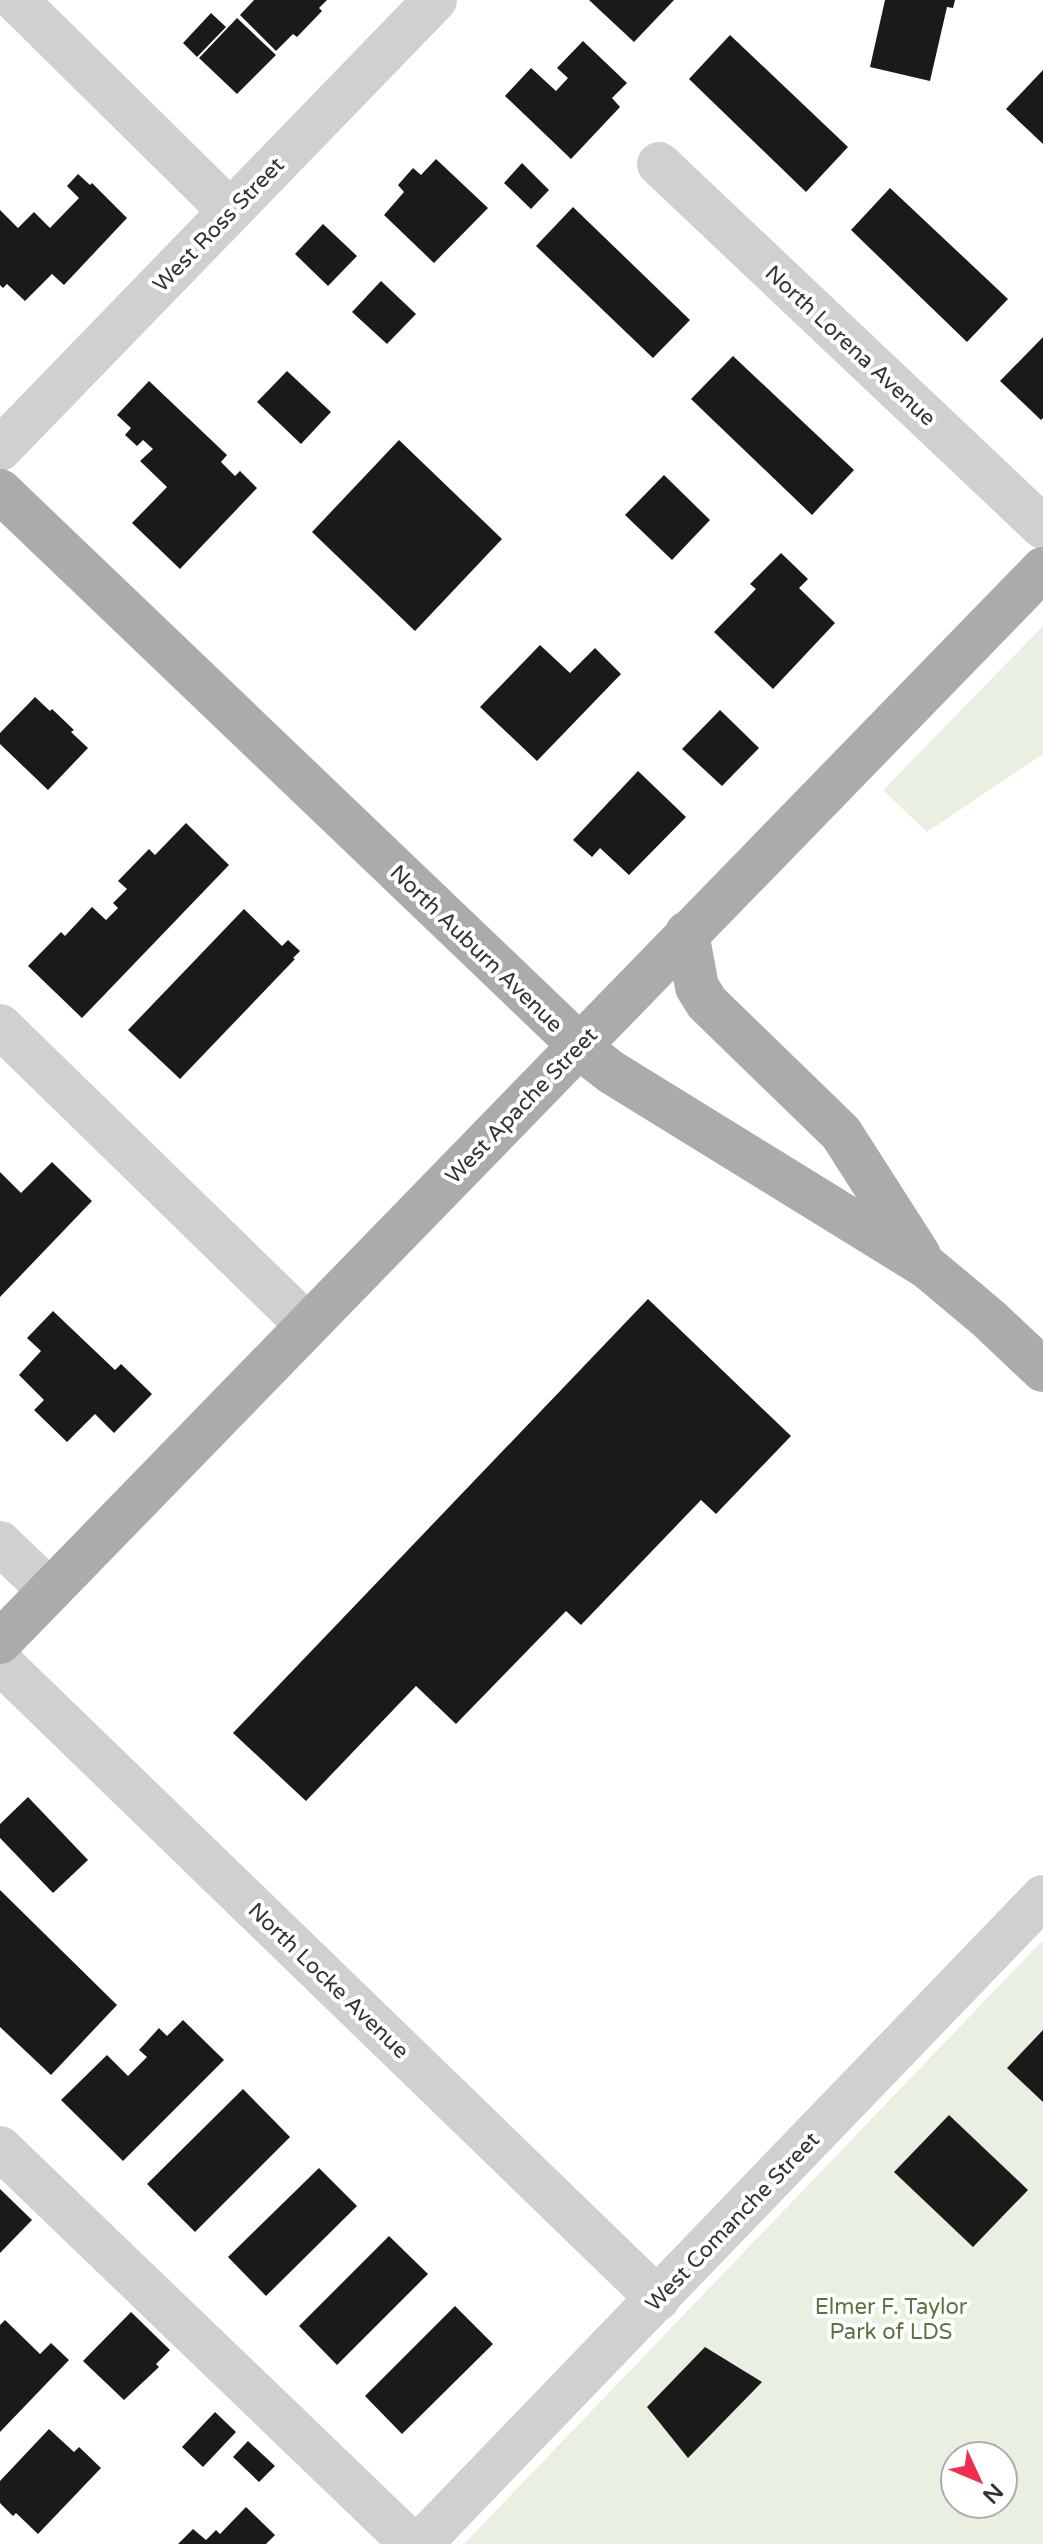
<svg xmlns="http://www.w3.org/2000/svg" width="1043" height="2544" font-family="'Varela Round',sans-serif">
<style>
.green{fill:#eaf0e1;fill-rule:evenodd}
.building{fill:#1a1a1a}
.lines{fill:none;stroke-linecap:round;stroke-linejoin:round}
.minor{stroke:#d0d0d0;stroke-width:44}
.major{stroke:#ababab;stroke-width:44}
.labels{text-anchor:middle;stroke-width:8;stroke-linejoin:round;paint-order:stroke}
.street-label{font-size:22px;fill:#333;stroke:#fff}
.park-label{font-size:22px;fill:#5b733c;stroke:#fff}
</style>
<rect width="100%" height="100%" fill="#fff"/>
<g class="green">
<polygon points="1043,626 1043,754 927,832 883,790"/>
<path d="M 1043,1940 L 1043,2544 L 464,2544 ZM 955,2456 L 1003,2456 L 1003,2504 L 955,2504 Z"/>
</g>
<g class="building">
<polygon points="254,0 327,0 319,8 322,11 297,37 293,34 276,51 240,15"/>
<polygon points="589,0 674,0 634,42"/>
<polygon points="885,0 955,0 953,8 947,7 930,81 870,67"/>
<polygon points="211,13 226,27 197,57 183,43"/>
<polygon points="237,18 276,55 237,94 199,58"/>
<polygon points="730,35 848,147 806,192 689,79"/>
<polygon points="583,41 627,83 612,98 620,107 571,159 505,96 531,68 556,91 568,78 557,68"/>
<polygon points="1043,70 1043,144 1006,109"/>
<polygon points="436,159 488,208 434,263 384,215 404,192 398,185 413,168 421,175"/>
<polygon points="522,163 549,190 531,209 504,183"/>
<polygon points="78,174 90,185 92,183 127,218 64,285 52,274 25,301 7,284 3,288 0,285 0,210 18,228 34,212 50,228 79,198 67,186"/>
<polygon points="890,188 1008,299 967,342 851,230"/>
<polygon points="573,207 690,320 653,358 536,246"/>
<polygon points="323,224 357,256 328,286 295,254"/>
<polygon points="381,281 416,314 387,344 352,312"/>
<polygon points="1043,337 1043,418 1041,420 1000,381"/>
<polygon points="733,356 854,470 812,515 691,399"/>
<polygon points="287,371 331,412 301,444 257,402"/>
<polygon points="149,381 227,455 221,462 235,476 240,471 257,488 180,569 132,523 167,487 140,461 153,449 143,440 137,446 125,435 131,428 117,415"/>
<polygon points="399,440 502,539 415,631 312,532"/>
<polygon points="664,475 710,520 672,560 625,515"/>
<polygon points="781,553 808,579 799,588 835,623 773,689 714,632 756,589 750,584"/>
<polygon points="540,645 570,673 595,648 621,674 537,761 480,707"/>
<polygon points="35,697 50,711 52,709 74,730 71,732 88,748 48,790 0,744 0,733"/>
<polygon points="720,710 759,748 722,786 682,749"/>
<polygon points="638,771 686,817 629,875 600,848 592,857 573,840"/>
<polygon points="186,823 229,865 82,1018 28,966 61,932 65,936 92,907 106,920 118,908 113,903 127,889 118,881 149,849 155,855"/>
<polygon points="244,909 282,946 288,940 300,951 293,958 295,959 180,1079 128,1030"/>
<polygon points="52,1162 92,1201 0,1297 0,1172 21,1193"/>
<polygon points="648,1299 791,1436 716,1514 701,1500 581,1625 566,1611 456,1724 416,1686 306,1801 233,1733"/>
<polygon points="53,1311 115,1370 121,1364 152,1394 114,1433 95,1414 67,1442 34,1410 44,1400 19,1375 41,1351 27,1338"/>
<polygon points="28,1797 88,1860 53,1893 0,1838 0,1824"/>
<polygon points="0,1890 117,2005 51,2075 0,2027"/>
<polygon points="183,2020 224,2060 123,2161 61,2100 107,2055 128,2076 147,2057 139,2050 159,2028 167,2036"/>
<polygon points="1043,2030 1043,2102 1007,2068"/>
<polygon points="243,2089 290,2137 195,2232 147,2184"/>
<polygon points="949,2115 1028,2190 973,2247 894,2172"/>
<polygon points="319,2168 357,2206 266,2296 228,2257"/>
<polygon points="0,2189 32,2220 0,2253"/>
<polygon points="389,2236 428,2274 337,2365 299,2326"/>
<polygon points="455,2306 493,2344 402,2434 365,2396"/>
<polygon points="131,2312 170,2350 156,2364 159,2367 124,2400 83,2361"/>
<polygon points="5,2320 40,2354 51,2343 69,2360 0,2432 0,2325"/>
<polygon points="705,2347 762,2382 688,2458 647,2407"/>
<polygon points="215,2412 236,2432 203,2467 182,2447"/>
<polygon points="49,2429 74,2452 79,2447 101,2468 38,2534 16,2513 13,2516 0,2503 0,2481"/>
<polygon points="248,2441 275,2466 259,2482 233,2457"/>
<polygon points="246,2507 275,2535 266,2544 178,2544 193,2529 206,2540 216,2530 220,2534"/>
</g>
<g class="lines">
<g class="minor">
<polyline points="16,0 230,211"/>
<polyline points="659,164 1043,527"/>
<polyline points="0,449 435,0"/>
<polyline points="0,1026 307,1325"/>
<polyline points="0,1543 50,1591"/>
<polyline points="0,1662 658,2299"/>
<polyline points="0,2148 412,2544"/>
<polyline points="420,2544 1043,1897"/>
</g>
<g class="major">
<polyline points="0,491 593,1058 611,1072 927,1267 989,1319 1043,1370"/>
<polyline points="687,933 697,987 707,1003 841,1133 919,1255"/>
<polyline points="0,1642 1043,569"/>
</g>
</g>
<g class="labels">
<g class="street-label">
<text transform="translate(218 224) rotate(-46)" y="8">West Ross Street</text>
<text transform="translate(851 345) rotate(43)" y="8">North Lorena Avenue</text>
<text transform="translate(477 948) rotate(44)" y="8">North Auburn Avenue</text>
<text transform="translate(521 1105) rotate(-46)" y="8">West Apache Street</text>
<text transform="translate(329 1980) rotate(44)" y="8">North Locke Avenue</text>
<text transform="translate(732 2221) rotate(-46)" y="8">West Comanche Street</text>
</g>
<g class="park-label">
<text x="891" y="2314">Elmer F. Taylor<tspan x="891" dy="25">Park of LDS</tspan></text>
</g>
</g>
<g transform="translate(979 2480) rotate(134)"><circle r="38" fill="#ffffff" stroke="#adadad" stroke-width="2"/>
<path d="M0-6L14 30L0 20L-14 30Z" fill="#f12e4f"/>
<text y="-12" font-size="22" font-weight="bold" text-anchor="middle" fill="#333333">N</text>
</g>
</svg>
